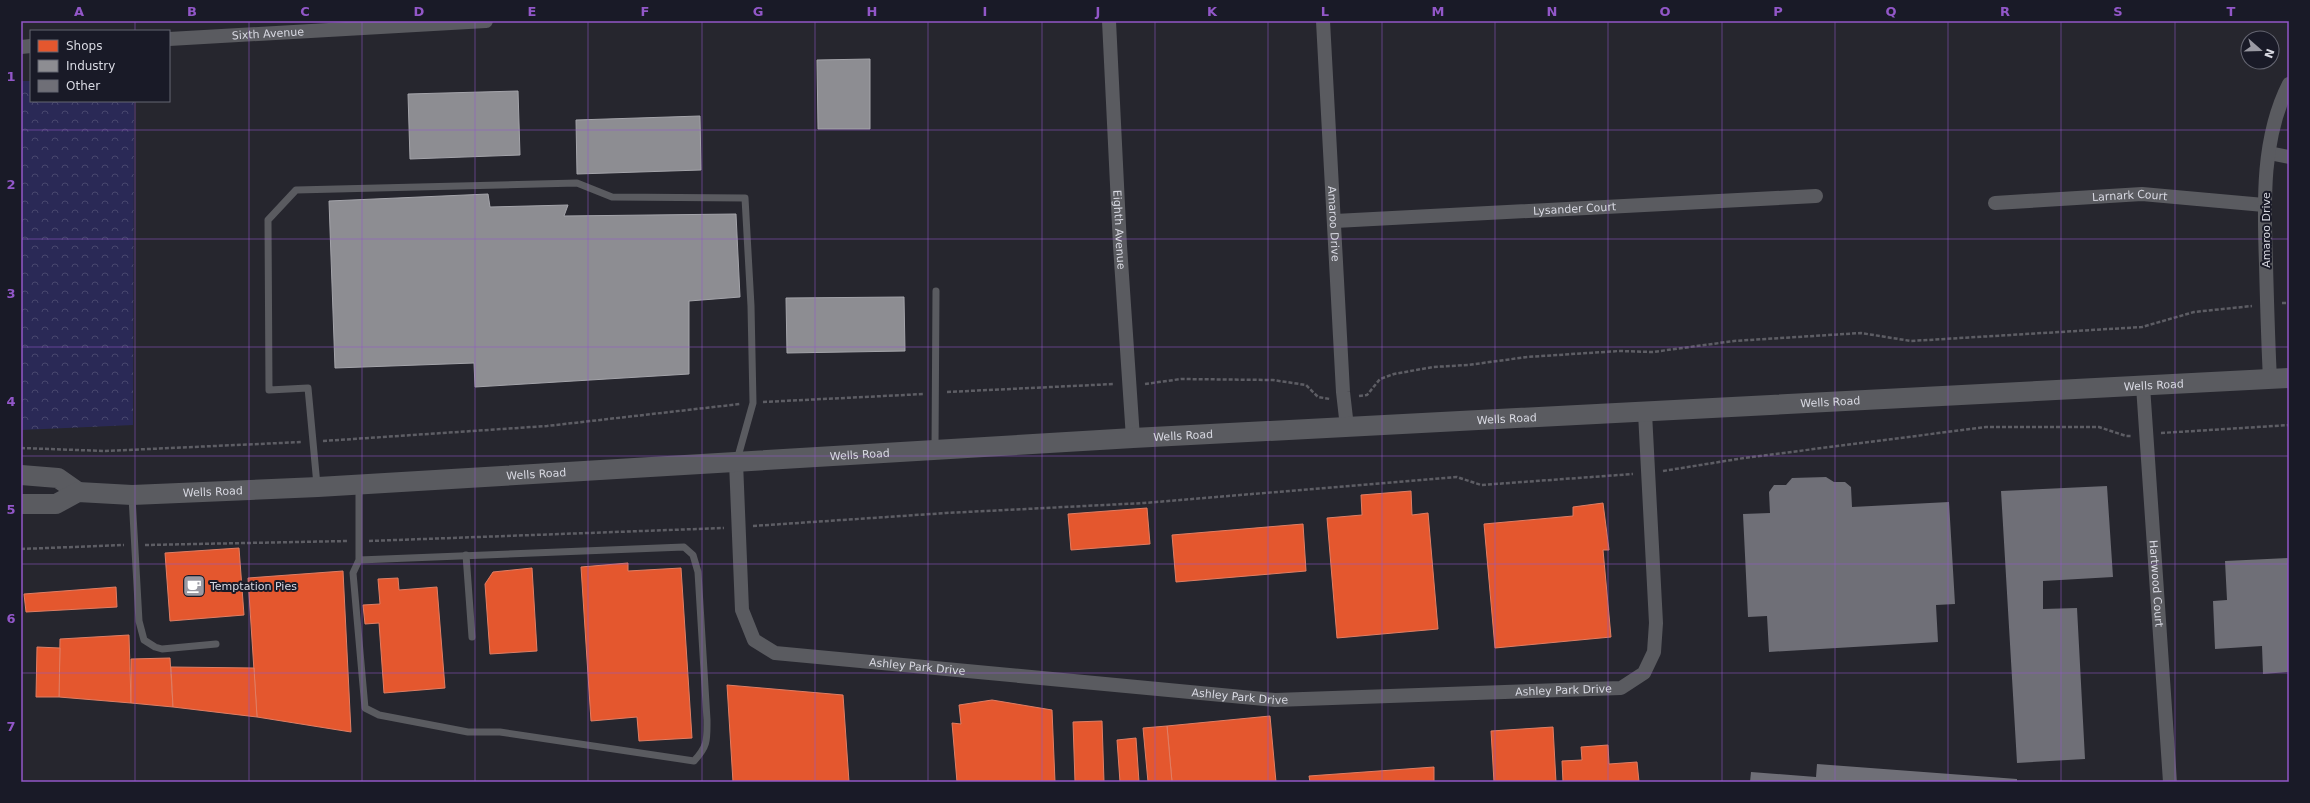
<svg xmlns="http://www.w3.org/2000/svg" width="2310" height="803" font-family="'DejaVu Sans',sans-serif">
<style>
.park{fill:url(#park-crowns)}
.shops{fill:#e4572e;stroke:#e07e64}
.industry{fill:#8d8d92;stroke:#a4a4aa}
.building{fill:#6f6f77}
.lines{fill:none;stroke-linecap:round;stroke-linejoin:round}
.path{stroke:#5d5d64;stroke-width:2.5;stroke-dasharray:4 2;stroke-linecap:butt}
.lane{stroke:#5a5b60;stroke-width:7}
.street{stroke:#5a5b60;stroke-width:14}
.secondary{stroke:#5a5b60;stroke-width:20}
.grid{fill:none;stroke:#9257c8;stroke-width:1;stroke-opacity:0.55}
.labels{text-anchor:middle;stroke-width:4;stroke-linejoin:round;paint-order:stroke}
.street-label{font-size:11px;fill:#d8d9e2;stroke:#191a27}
.poi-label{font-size:11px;fill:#d8d9e2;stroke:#191a27;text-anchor:start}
.neatline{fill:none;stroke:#9257c8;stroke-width:1.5}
.grid-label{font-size:13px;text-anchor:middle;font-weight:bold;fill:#9257c8}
</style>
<defs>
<pattern id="park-crowns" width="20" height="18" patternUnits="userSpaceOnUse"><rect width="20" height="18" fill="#2a2956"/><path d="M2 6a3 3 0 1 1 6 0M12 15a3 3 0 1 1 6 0" fill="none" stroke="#48476e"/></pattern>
</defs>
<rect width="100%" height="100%" fill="#26262e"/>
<polygon class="park" points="21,81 31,81 31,101 134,101 133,425 21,430"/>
<g class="shops">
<polygon points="1411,491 1412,515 1428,513 1438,629 1337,638 1327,518 1362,515 1361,495"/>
<polygon points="1603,503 1609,550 1603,550 1611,637 1495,648 1484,524 1573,516 1573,507"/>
<polygon points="1147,508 1150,544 1071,550 1068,514"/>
<polygon points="1303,524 1306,571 1176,582 1172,535"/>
<polygon points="239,548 244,615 170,621 165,553"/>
<polygon points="628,563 628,571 681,568 692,738 639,741 637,717 591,721 581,567"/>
<polygon points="532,568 537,651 490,654 485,584 493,572"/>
<polygon points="343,571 351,732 257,717 248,578"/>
<polygon points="398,578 399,590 437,587 445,688 384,693 379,623 365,624 363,605 380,604 378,579"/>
<polygon points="116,587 117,607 26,612 24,594"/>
<polygon points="129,635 131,703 59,697 60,639"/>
<polygon points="37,647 60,648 59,697 36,697"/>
<polygon points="170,658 173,707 131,703 131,659"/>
<polygon points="171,667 254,668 257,717 173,707"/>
<polygon points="727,685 843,695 849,782 733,782"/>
<polygon points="992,700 1052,710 1055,782 957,782 952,723 961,724 959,705"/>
<polygon points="1270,716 1276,782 1172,782 1167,726"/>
<polygon points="1102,721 1104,782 1075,782 1073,722"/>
<polygon points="1167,726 1172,782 1148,782 1143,728"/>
<polygon points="1553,727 1556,782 1494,782 1491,731"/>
<polygon points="1136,738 1139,782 1120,782 1117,740"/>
<polygon points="1608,745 1609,764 1637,762 1639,782 1563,782 1562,761 1582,760 1581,747"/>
<polygon points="1434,767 1434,782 1310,782 1309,776"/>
</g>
<g class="industry">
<polygon points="870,59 870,129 818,129 817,60"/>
<polygon points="518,91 520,155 410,159 408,94"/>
<polygon points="700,116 701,170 577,174 576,120"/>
<polygon points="488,194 490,207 568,205 564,216 736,214 740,297 689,301 689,374 475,387 474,363 335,368 329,201"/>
<polygon points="904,297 905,351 787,353 786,298"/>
</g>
<g class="building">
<polygon points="1826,477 1834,482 1845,482 1851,487 1852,507 1949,502 1955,604 1936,605 1938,642 1769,652 1767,616 1748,617 1743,514 1770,513 1769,492 1774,485 1786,485 1792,478"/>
<polygon points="2107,486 2113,577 2043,581 2043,609 2077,608 2085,759 2017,763 2001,491"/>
<polygon points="2289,558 2289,672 2263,674 2262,646 2215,649 2213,601 2227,600 2225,561"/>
<polygon points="1817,764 2017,779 2017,782 1750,782 1751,772 1816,777"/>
</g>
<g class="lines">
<g class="path">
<polyline points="2282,303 2289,303"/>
<polyline points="1145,384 1181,379 1273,380 1306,385 1318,397 1330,399"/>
<polyline points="947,392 1114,384"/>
<polyline points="1359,396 1367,395 1380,379 1394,374 1433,367 1468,365 1527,357 1619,351 1653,352 1734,341 1861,333 1911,341 2142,327 2194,312 2252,306"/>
<polyline points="763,402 924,394"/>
<polyline points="2161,433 2289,425"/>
<polyline points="323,441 547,426 740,404"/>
<polyline points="21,448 105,451 302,442"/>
<polyline points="1663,471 1744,458 1986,427 2099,427 2126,436 2132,436"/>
<polyline points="753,526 946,513 1144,503 1457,477 1481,485 1633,474"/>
<polyline points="369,541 724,528"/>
<polyline points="145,545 348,541"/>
<polyline points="21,549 124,545"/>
</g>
<g class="lane">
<polyline points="935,448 936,291"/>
<polyline points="317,485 308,388 269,390 268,220 296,190 577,183 612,197 745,198 751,306 753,403 737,460"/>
<path d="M 359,487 L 359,560 L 684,547 L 693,555 L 698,572 L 707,720 C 707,740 708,746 694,761 L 500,732 L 468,732 L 379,715 L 365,708 L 353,573 L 359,560"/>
<polyline points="132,497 139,621 144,640 155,647 162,649 216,644"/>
<polyline points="466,555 472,637"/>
</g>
<g class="street">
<path id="s1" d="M 1109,21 L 1120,246 L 1133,438"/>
<path id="s2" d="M 1323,21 L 1343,392 L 1347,427"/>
<path id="s3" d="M 169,39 L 486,21"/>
<polyline points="21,47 31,46"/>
<polyline points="2269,153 2289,157"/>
<path id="s4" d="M 1995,203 L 2142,194 L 2264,205"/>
<path id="s5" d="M 1335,221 L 1816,196"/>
<path d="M 2270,379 C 2268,341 2267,302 2266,264 C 2264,205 2261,139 2289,84"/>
<path id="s6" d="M 2143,386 L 2170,782"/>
<path id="s7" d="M 736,462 L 742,610 L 754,640 L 775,653 L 1275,700 L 1621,688 L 1644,673 L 1654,652 L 1656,623 L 1645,413"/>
</g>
<g class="secondary">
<polyline points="21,475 58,478 78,492"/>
<path id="s8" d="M 21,504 L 56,504 L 78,492 L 132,495 L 318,487 L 1133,438 L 2289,378"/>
</g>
</g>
<path class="grid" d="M 135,21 L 135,31M 249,21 L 249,782M 362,21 L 362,782M 475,21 L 475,782M 588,21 L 588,782M 702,21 L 702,782M 815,21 L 815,782M 928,21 L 928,782M 1042,21 L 1042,782M 1155,21 L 1155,782M 1268,21 L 1268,782M 1382,21 L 1382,782M 1495,21 L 1495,782M 1608,21 L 1608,782M 1722,21 L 1722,782M 1835,21 L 1835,782M 1948,21 L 1948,782M 2061,21 L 2061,782M 2175,21 L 2175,782M 135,101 L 135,782M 21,130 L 2289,130M 21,239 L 2289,239M 21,347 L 2289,347M 21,456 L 2289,456M 21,564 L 2289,564M 21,673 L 2289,673"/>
<defs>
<g id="cafe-square" transform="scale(1.15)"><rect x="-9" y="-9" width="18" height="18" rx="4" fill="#9a9aa3" stroke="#191a27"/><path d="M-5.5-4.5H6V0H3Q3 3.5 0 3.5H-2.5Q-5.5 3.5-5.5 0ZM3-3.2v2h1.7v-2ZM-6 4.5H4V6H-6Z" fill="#fff"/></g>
</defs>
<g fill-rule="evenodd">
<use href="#cafe-square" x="194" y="586"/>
</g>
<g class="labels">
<g class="street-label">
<text dy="4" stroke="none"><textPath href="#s3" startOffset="99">Sixth Avenue</textPath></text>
<text dy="4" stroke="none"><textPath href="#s4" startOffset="135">Larnark Court</textPath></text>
<text dy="4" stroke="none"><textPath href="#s5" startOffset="240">Lysander Court</textPath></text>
<text dy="4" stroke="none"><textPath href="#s2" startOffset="203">Amaroo Drive</textPath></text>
<text dy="4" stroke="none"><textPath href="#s1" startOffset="209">Eighth Avenue</textPath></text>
<text transform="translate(2266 230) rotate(-90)" y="4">Amaroo Drive</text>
<text dy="4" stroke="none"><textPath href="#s8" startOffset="2139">Wells Road</textPath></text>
<text dy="4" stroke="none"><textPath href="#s8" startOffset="1815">Wells Road</textPath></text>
<text dy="4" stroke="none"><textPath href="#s8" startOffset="1491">Wells Road</textPath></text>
<text dy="4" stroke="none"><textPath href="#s8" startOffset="1167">Wells Road</textPath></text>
<text dy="4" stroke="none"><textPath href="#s8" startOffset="843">Wells Road</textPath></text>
<text dy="4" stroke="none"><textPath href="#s8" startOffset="519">Wells Road</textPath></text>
<text dy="4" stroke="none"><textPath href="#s8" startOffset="195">Wells Road</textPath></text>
<text dy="4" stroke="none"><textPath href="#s6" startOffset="198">Hartwood Court</textPath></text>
<text dy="4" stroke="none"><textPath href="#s7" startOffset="348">Ashley Park Drive</textPath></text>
<text dy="4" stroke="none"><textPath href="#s7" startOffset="996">Ashley Park Drive</textPath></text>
<text dy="4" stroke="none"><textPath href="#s7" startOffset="672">Ashley Park Drive</textPath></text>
</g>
<g class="poi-label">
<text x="210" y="590">Temptation Pies</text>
</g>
</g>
<rect width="2310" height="803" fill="none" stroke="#191a27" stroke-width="44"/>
<rect x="30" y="30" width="140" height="72" fill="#191a27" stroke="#656672"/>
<rect x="38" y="40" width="20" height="12" fill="#e4572e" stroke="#656672"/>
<text x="66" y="50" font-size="12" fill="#d8d9e2">Shops</text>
<rect x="38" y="60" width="20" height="12" fill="#8d8d92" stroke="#656672"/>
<text x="66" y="70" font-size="12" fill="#d8d9e2">Industry</text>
<rect x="38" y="80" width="20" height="12" fill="#6f6f77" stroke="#656672"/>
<text x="66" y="90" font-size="12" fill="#d8d9e2">Other</text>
<g transform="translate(2260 50) rotate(110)"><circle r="19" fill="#191a27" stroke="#656672"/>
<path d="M0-3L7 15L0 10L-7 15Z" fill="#9a9aa3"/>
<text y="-6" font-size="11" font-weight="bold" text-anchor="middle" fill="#d8d9e2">N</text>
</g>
<rect x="22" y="22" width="2266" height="759" class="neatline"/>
<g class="grid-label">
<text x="79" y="16">A</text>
<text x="192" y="16">B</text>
<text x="305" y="16">C</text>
<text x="419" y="16">D</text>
<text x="532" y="16">E</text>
<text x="645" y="16">F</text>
<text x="758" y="16">G</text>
<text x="872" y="16">H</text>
<text x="985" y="16">I</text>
<text x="1098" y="16">J</text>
<text x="1212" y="16">K</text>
<text x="1325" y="16">L</text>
<text x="1438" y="16">M</text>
<text x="1552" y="16">N</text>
<text x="1665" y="16">O</text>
<text x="1778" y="16">P</text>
<text x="1891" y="16">Q</text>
<text x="2005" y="16">R</text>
<text x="2118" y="16">S</text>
<text x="2231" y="16">T</text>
<text x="11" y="81">1</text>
<text x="11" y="189">2</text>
<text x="11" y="298">3</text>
<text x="11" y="406">4</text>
<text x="11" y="514">5</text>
<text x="11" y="623">6</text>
<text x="11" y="731">7</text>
</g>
</svg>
